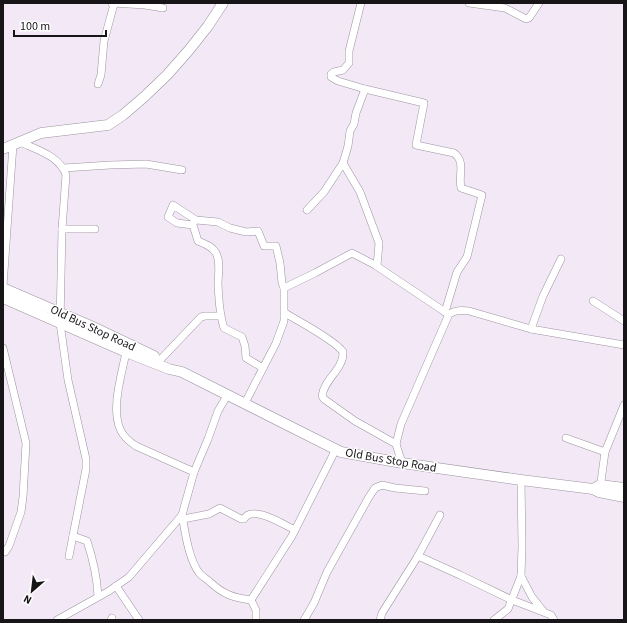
<svg xmlns="http://www.w3.org/2000/svg" width="627" height="623" font-family="'Source Sans 3',sans-serif">
<style>
.lines{fill:none;stroke-linecap:round;stroke-linejoin:round}
.street-casing{stroke:#9c939f;stroke-width:8}
.secondary-casing{stroke:#9c939f;stroke-width:11}
.street{stroke:#fff;stroke-width:7}
.secondary{stroke:#fff;stroke-width:10}
.labels{text-anchor:middle;stroke-width:3;stroke-linejoin:round;paint-order:stroke}
.street-label{font-size:12px;fill:#181519;stroke:#fff}
</style>
<rect width="100%" height="100%" fill="#f3e9f6"/>
<g class="lines">
<g class="street-casing">
<g id="street">
<polyline points="112,3 145,5 163,8"/>
<path d="M 361,3 L 349,51 L 349,63 L 343,70 L 334,72 L 331,74 L 331,77 L 338,81 L 365,89 L 424,103 L 416,145 L 454,153 C 466,162 458,175 461,188 L 482,195 L 467,257 L 457,272 L 445,312"/>
<polyline points="469,3 505,8 526,19 529,18 539,3"/>
<polyline points="98,84 101,75 104,41 114,4"/>
<polyline points="365,89 356,113 354,124 350,131 348,146 343,163 360,192 379,243 377,266"/>
<path d="M 20,142 C 37,150 60,156 66,175 L 62,229 L 60,323 L 68,380 L 86,459 L 86,469 L 69,556"/>
<polyline points="64,168 110,165 146,164 182,170"/>
<polyline points="307,210 324,192 343,163"/>
<polyline points="62,229 95,229"/>
<polyline points="3,286 13,145"/>
<polyline points="593,301 624,321"/>
<path d="M 285,313 C 298,321 336,341 343,352 C 344,369 324,379 322,396 L 324,399 L 355,421 L 396,444"/>
<polyline points="531,329 543,296 561,259"/>
<polyline points="3,348 26,443 23,497 21,512 9,546 5,552 3,551"/>
<path d="M 126,352 C 122,374 110,410 121,431 C 124,437 130,442 136,446 L 194,472"/>
<polyline points="161,359 201,317 205,316 220,316"/>
<path d="M 263,368 L 246,358 L 245,346 L 242,337 L 224,328 C 219,314 219,299 218,284 C 218,274 221,263 216,253 C 212,246 205,244 198,241 L 193,225 L 177,223 L 168,217 L 173,205 L 196,220 L 218,222 L 230,228 L 246,232 L 258,231 L 264,246 L 276,246 L 280,263 L 282,283 L 284,288"/>
<polyline points="245,403 276,343 284,321 284,288 315,273 352,253 375,265 448,314"/>
<polyline points="566,438 605,452"/>
<path d="M 402,463 L 396,444 L 401,424 L 449,314 C 456,310 461,310 469,311 L 531,329 L 624,345"/>
<polyline points="600,489 605,452 624,405"/>
<polyline points="182,515 194,472 208,439 218,411 228,394"/>
<path d="M 183,519 L 209,514 L 220,508 L 241,519 L 244,519 C 252,504 284,525 295,530"/>
<path d="M 73,536 L 87,541 C 93,559 97,577 98,596"/>
<polyline points="418,556 440,515"/>
<polyline points="521,576 532,597 543,611"/>
<polyline points="116,586 139,620"/>
<polyline points="251,600 292,536 336,449"/>
<path d="M 57,620 L 109,591 L 129,577 L 182,515 C 185,532 189,561 200,574 C 203,577 207,579 210,582 C 223,594 233,598 251,600 L 256,610 L 256,620"/>
<polyline points="111,620 112,618"/>
<polyline points="304,620 314,603 327,572 369,497 375,488 382,485 395,488 425,491"/>
<polyline points="380,620 382,613 418,556 460,575 512,600 551,615 554,620"/>
<polyline points="494,620 508,609 521,576 522,546 521,480"/>
</g>
</g>
<g class="secondary-casing">
<g id="secondary">
<polyline points="3,149 41,133 108,125 123,115 144,97 167,75 189,50 208,26 223,3"/>
<polyline points="3,288 91,326 154,356"/>
<polyline points="3,298 126,352 169,369 182,372 341,452 402,463 521,480 593,489 599,492 624,497"/>
<polyline points="593,489 600,485 624,488"/>
</g>
</g>
<use href="#street" class="street"/>
<use href="#secondary" class="secondary"/>
</g>
<g class="labels">
<g class="street-label">
<text transform="translate(93 328) rotate(25)" y="4">Old Bus Stop Road</text>
<text transform="translate(391 460) rotate(10)" y="4">Old Bus Stop Road</text>
</g>
</g>
<rect width="627" height="623" fill="none" stroke="#181519" stroke-width="8"/>
<g transform="translate(32 591) rotate(208)" stroke="#ffffff" stroke-width="3" paint-order="stroke">
<path d="M0-3L7 15L0 10L-7 15Z" fill="#181519"/>
<text y="-6" font-size="11" font-weight="bold" text-anchor="middle" fill="#181519">N</text>
</g>
<path d="M14 30v6h92v-6" fill="none" stroke="#181519" stroke-width="2"/>
<text x="20" y="30" font-size="12" fill="#181519" stroke="#ffffff" stroke-width="3" paint-order="stroke">100 m</text>
</svg>
